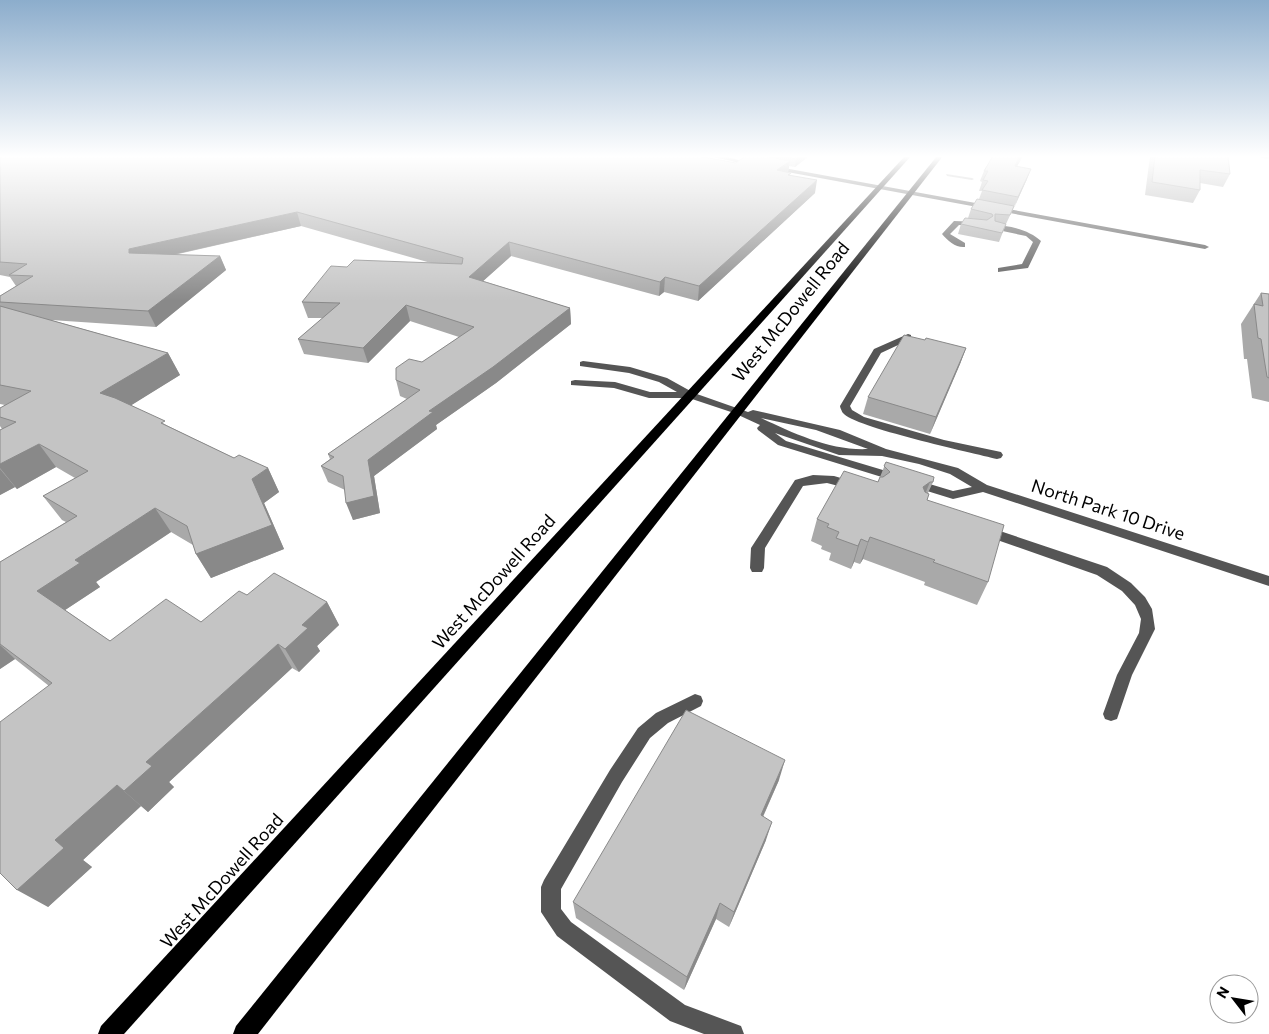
<svg xmlns="http://www.w3.org/2000/svg" width="1269" height="1034" font-family="Commissioner,sans-serif">
<style>
.lines{fill:none;stroke-linecap:round;stroke-linejoin:round}
.stream{fill:#a3a3a3;fill-rule:evenodd}
.minor{fill:#555;fill-rule:evenodd}
.major{fill:#000;fill-rule:evenodd}
.wall{fill:#a9a9a9}
.shaded-wall{fill:#898989}
.building{fill:#c4c4c4;stroke:#898989}
.labels{text-anchor:middle;stroke-width:4;stroke-linejoin:round;paint-order:stroke}
.street-label{font-size:18px;fill:#000;stroke:#fff}
</style>
<rect width="100%" height="100%" fill="#fff"/>
<g class="lines">
<polygon class="stream" points="946,174 972,178 974,179 972,180 947,176"/>
<g class="minor">
<polygon points="709,156 722,156 756,164 753,166"/>
<polygon points="773,166 1205,245 1209,247 1205,249 771,169"/>
<path d="M 954,221 L 980,222 L 984,224 L 980,226 L 959,225 L 950,234 L 965,243 L 965,247 C 956,248 948,241 942,234 Z"/>
<path d="M 993,225 C 1008,225 1030,230 1041,241 L 1028,268 L 998,272 L 998,268 L 1022,264 L 1033,242 L 1026,236 L 993,229 Z"/>
<path d="M 908,334 L 911,335 L 911,339 L 881,353 L 850,406 L 852,410 L 864,417 L 944,440 L 1001,452 L 1003,455 L 1001,458 L 997,459 C 973,453 853,427 843,413 C 842,412 840,407 840,406 L 874,349 Z"/>
<path d="M 583,361 L 630,367 L 667,378 L 694,393 L 748,412 L 753,410 L 840,430 L 886,449 L 958,468 L 987,485 L 1269,576 L 1269,586 L 983,492 L 953,499 L 778,445 L 758,430 L 757,428 L 760,425 L 734,413 L 689,398 L 649,398 L 614,388 L 571,385 L 571,381 L 575,380 L 615,382 L 650,392 L 677,392 L 659,382 L 629,373 L 580,366 L 580,362 ZM 761,418 L 816,430 L 868,449 C 831,451 793,433 761,418 ZM 775,433 L 839,455 L 882,456 L 919,464 L 950,474 L 972,487 L 953,491 L 786,441 Z"/>
<polygon points="813,475 834,476 858,483 860,486 854,490 827,483 803,486 765,548 764,568 762,572 752,572 750,568 751,548 795,480"/>
<polygon points="985,526 1107,567 1131,583 1145,597 1152,609 1155,629 1132,675 1117,719 1111,721 1105,719 1103,714 1117,675 1139,633 1141,619 1135,605 1122,591 1097,575 980,534 979,531 980,528"/>
<polygon points="695,694 701,696 703,701 701,706 668,723 650,738 622,782 561,889 561,909 571,922 685,1005 741,1026 744,1034 704,1034 670,1021 557,936 541,912 541,887 544,880 610,770 638,728 656,713"/>
</g>
<g class="major">
<polygon points="905,156 911,156 124,1034 98,1034 101,1026"/>
<polygon points="937,156 943,156 258,1034 233,1034 236,1026"/>
</g>
</g>
<g class="wall">
<polygon points="0,156 736,163 745,156 809,156 795,167 789,166 788,172 791,176 815,193 698,301 664,292 659,296 511,256 483,281 570,308 571,324 496,383 436,425 437,429 374,476 380,513 353,520 345,490 328,482 321,466 330,459 328,454 407,399 400,396 396,380 459,337 410,321 368,363 304,354 298,339 323,318 308,318 302,302 347,267 431,263 301,226 174,255 220,256 226,270 156,327 51,320 168,353 180,375 131,405 168,426 234,458 268,468 279,492 264,503 284,549 211,578 196,554 193,545 171,532 96,582 100,587 65,610 110,641 201,622 247,595 327,602 339,625 317,646 320,651 299,672 292,668 169,782 174,787 148,812 141,806 83,860 92,867 48,907 49,686 15,659 0,669 0,562 66,522 62,520 43,496 75,478 56,467 17,489 15,487 0,495 0,430 2,429 0,426 0,408 5,405 0,404 0,296 16,286 10,277 0,275"/>
<polygon points="993,156 1023,156 1017,166 1027,179 1006,224 999,242 958,234 961,224 970,219 968,218 971,209 979,199 982,191 979,191 982,182 980,181 984,171"/>
<polygon points="1150,156 1228,156 1230,174 1223,187 1200,183 1200,190 1193,203 1145,195"/>
<polygon points="1256,156 1269,156 1269,159 1256,157"/>
<polygon points="1261,293 1269,294 1269,402 1252,398 1247,359 1244,359 1241,324"/>
<polygon points="925,340 966,348 960,364 930,434 863,414 868,397"/>
<polygon points="886,462 933,482 928,493 927,500 988,582 977,605 924,585 925,582 863,559 860,564 854,562 851,569 829,560 831,553 821,549 822,546 811,541 817,519 878,482"/>
<polygon points="779,780 763,817 766,840 729,927 716,919 684,990 576,918 573,902"/>
</g>
<g class="shaded-wall">
<polygon points="800,156 809,156 795,167 796,159"/>
<polygon points="1020,156 1023,156 1011,177 1015,166"/>
<polygon points="790,161 788,173 777,170"/>
<polygon points="1031,169 1027,179 1014,208 1018,197"/>
<polygon points="817,180 815,193 698,301 699,286"/>
<polygon points="297,212 301,226 136,263 129,253 129,249"/>
<polygon points="509,242 511,256 472,291 469,277"/>
<polygon points="220,256 226,270 156,327 148,311"/>
<polygon points="665,277 664,292 659,296 660,282"/>
<polygon points="406,305 410,321 368,363 363,348"/>
<polygon points="570,308 571,324 496,383 436,425 437,429 374,476 380,513 353,520 346,503 368,460 429,411"/>
<polygon points="966,348 960,364 930,434 936,417"/>
<polygon points="168,353 180,375 114,416 100,393"/>
<polygon points="39,444 56,467 17,489 0,468 0,464"/>
<polygon points="268,468 279,492 264,503 284,549 211,578 196,554 252,479"/>
<polygon points="0,469 15,487 0,495"/>
<polygon points="930,482 921,504 923,487"/>
<polygon points="155,508 171,532 96,582 100,587 59,614 37,591 75,560"/>
<polygon points="870,537 863,559 860,564 868,542"/>
<polygon points="861,539 854,562 851,569 858,546"/>
<polygon points="327,602 339,625 317,646 320,651 299,672 285,649 302,625"/>
<polygon points="278,644 292,668 169,782 174,787 148,812 124,791 146,762"/>
<polygon points="0,645 15,659 0,669"/>
<polygon points="785,760 779,780 755,834 761,815"/>
<polygon points="117,785 141,806 83,860 92,867 48,907 17,890 55,840"/>
<polygon points="772,822 766,840 729,927 734,912"/>
<polygon points="720,903 716,919 684,990 687,977"/>
</g>
<g class="building">
<polygon points="0,156 698,156 736,163 745,156 765,156 790,161 777,170 791,173 788,175 817,180 699,286 665,277 660,282 509,242 469,277 570,308 493,367 429,411 433,412 368,460 374,496 346,503 343,476 321,466 334,457 328,454 420,390 396,380 396,368 409,359 422,362 474,327 406,305 363,348 298,339 340,303 302,302 331,266 347,267 354,260 462,264 463,258 297,212 129,249 129,253 220,256 148,311 0,302 0,296 33,276 9,275 27,264 0,262"/>
<polygon points="779,156 800,156 796,159"/>
<polygon points="993,156 1020,156 1015,166 1031,169 1018,197 982,190 988,181 983,180 988,171 984,171"/>
<polygon points="1155,156 1228,156 1230,174 1200,170 1200,190 1152,182"/>
<polygon points="977,199 1014,206 1010,215 995,214 995,221 1006,224 1002,233 961,224 965,218 987,220 993,216 992,214 971,209"/>
<polygon points="1261,293 1269,294 1269,378 1267,377 1261,339 1258,338 1254,304 1263,306"/>
<polygon points="0,306 168,353 100,393 115,398 165,421 161,423 234,458 239,455 268,468 252,479 272,525 196,554 187,526 155,508 75,560 80,563 37,591 110,641 166,599 201,622 239,591 247,595 274,573 327,602 302,625 308,628 285,649 278,644 146,762 152,766 124,791 117,785 55,840 64,848 17,890 0,873 0,722 52,683 0,644 0,562 77,516 43,496 88,471 39,444 0,464 0,430 16,422 0,417 0,408 31,391 0,385"/>
<polygon points="904,335 925,340 926,338 966,348 936,417 868,397"/>
<polygon points="886,462 934,477 933,482 930,482 923,487 925,492 929,494 927,500 1004,525 988,582 933,562 935,560 870,537 868,542 861,539 858,546 836,538 839,532 827,527 829,524 817,519 844,471 878,482 880,477 883,477 890,472 884,466"/>
<polygon points="686,710 785,760 761,815 772,822 734,912 720,903 687,977 573,902"/>
</g>
<linearGradient id="sky" x2="0" y2="1"><stop stop-color="#8cadcc"/><stop offset="0.52" stop-color="#fff"/><stop offset="1" stop-color="#fff" stop-opacity="0"/></linearGradient>
<rect width="1269" height="301" fill="url(#sky)"/>
<g class="labels">
<g class="street-label">
<text transform="translate(791 312) rotate(-51)" y="6">West McDowell Road</text>
<text transform="translate(1108 510) rotate(18)" y="6">North Park 10 Drive</text>
<text transform="translate(494 582) rotate(-48)" y="6">West McDowell Road</text>
<text transform="translate(222 881) rotate(-48)" y="6">West McDowell Road</text>
</g>
</g>
<g transform="translate(1234 999) rotate(301)"><circle r="24" fill="#ffffff" stroke="#999999"/>
<path d="M0-4L9 19L0 12L-9 19Z" fill="#000000"/>
<text y="-8" font-size="14" font-weight="bold" text-anchor="middle" fill="#000000">N</text>
</g>
</svg>
